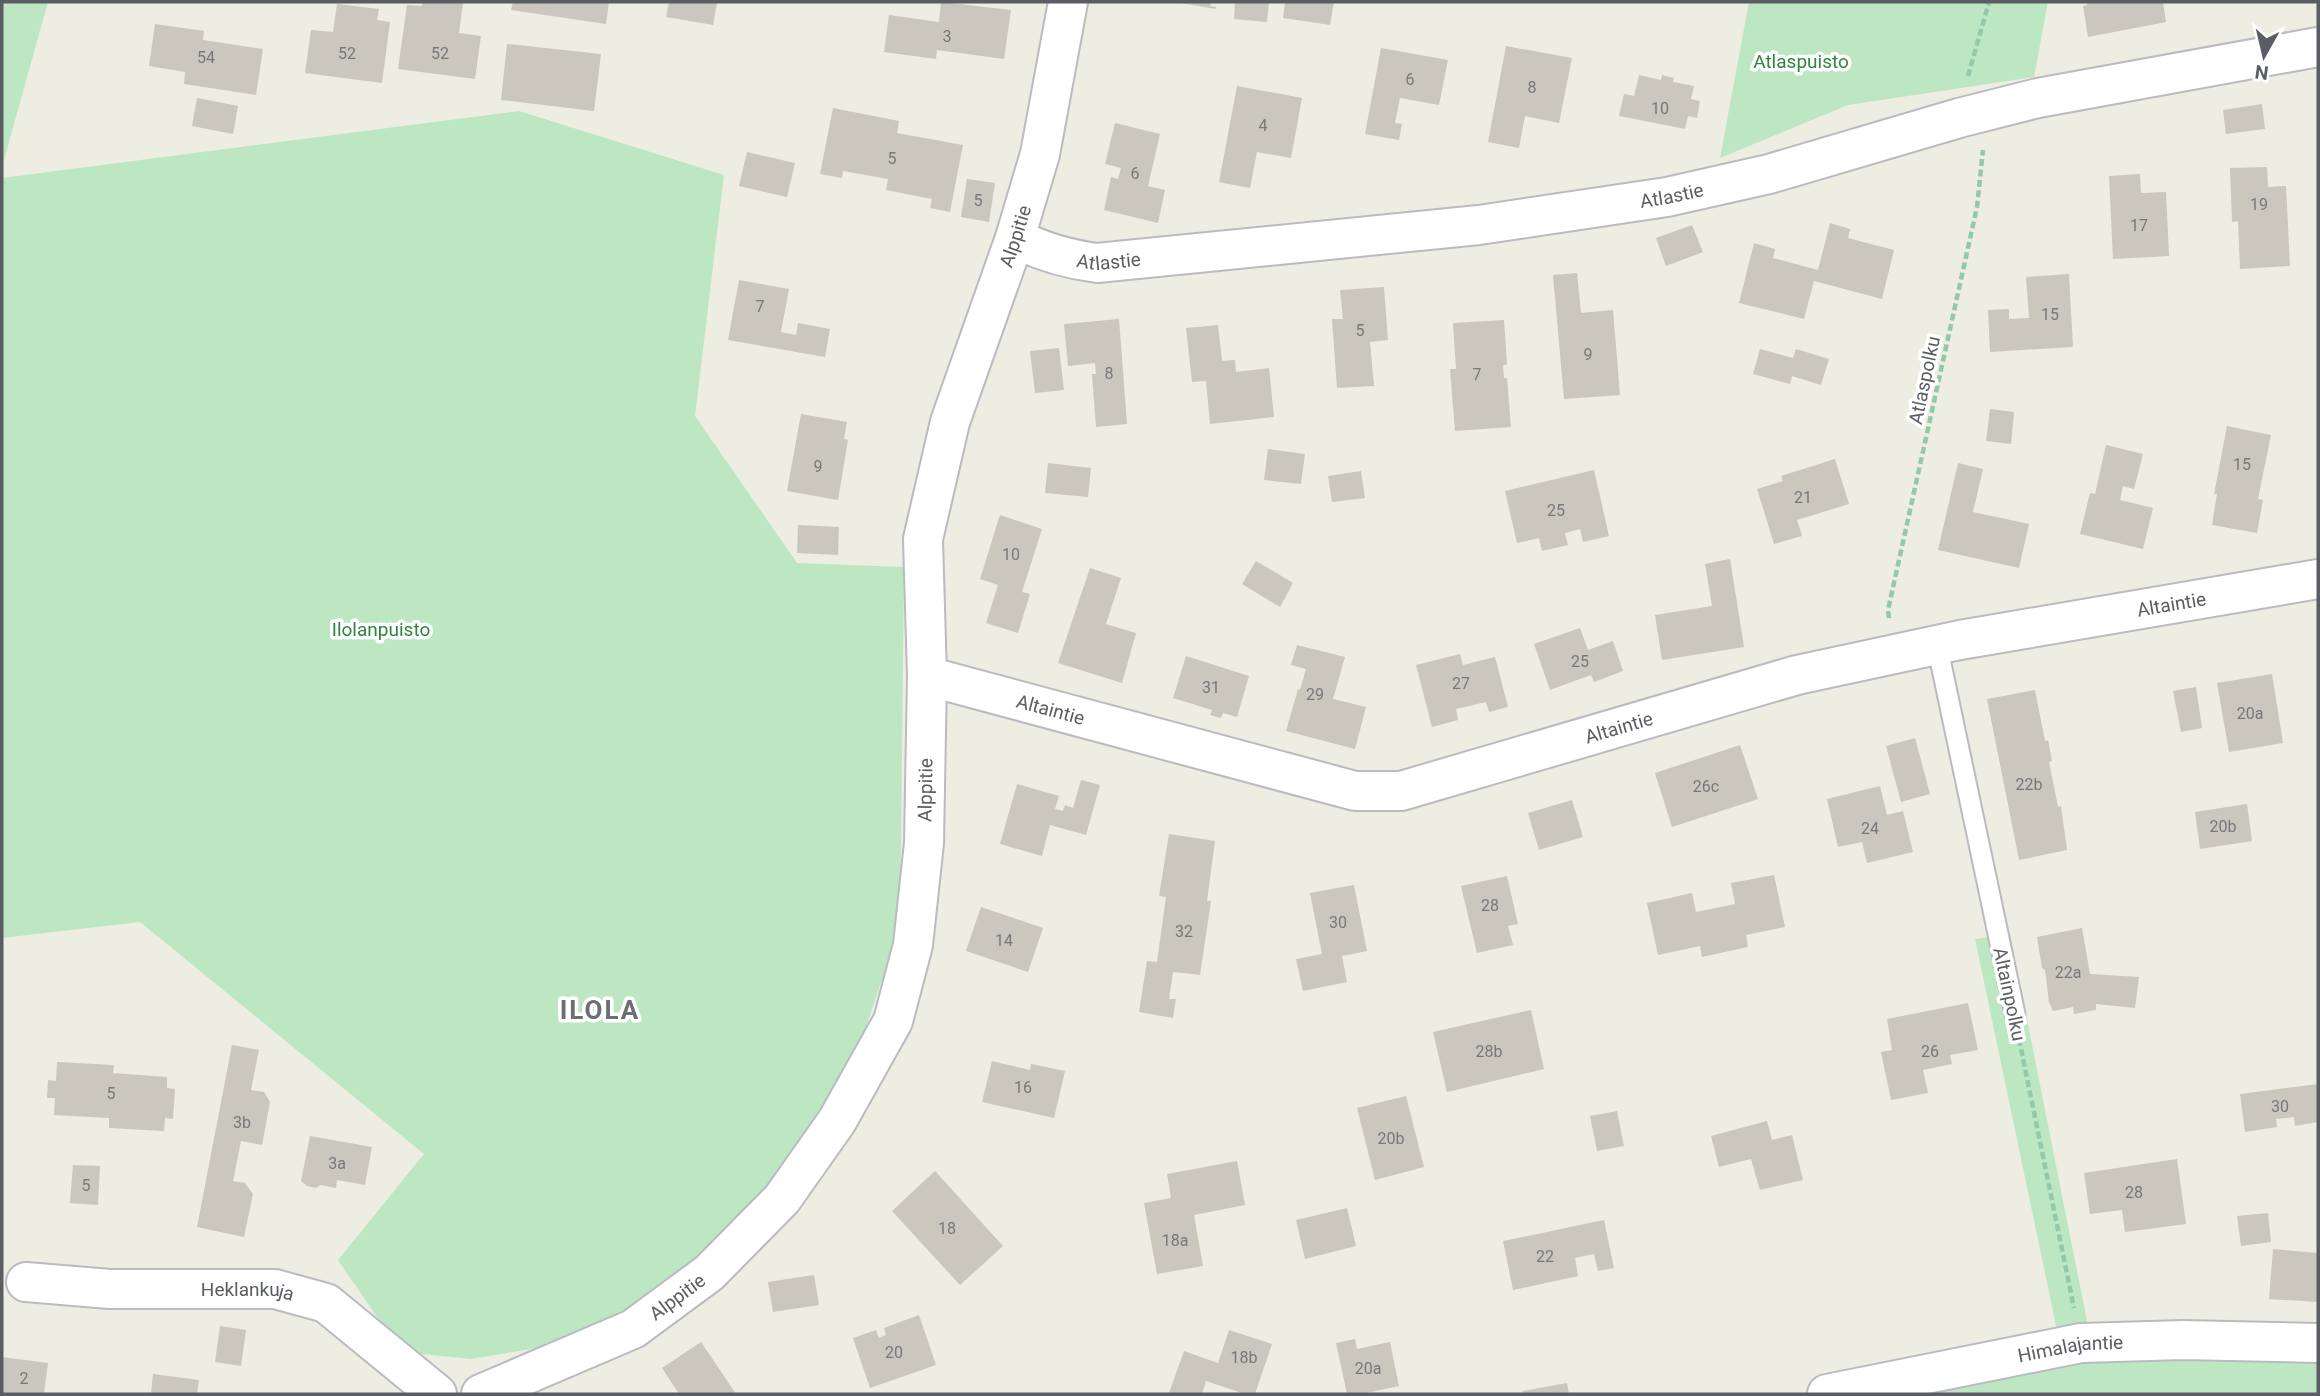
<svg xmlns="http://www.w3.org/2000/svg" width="2320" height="1396" font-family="Roboto,sans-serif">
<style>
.green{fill:#bce7c2}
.building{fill:#c9c7be}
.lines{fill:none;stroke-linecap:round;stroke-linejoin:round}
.lane-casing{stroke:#b9bbc1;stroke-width:23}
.street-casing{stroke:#b9bbc1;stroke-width:42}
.path{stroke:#94c8aa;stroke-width:4.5;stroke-dasharray:7 3.5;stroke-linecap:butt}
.lane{stroke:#fff;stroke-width:19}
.street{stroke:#fff;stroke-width:38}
.labels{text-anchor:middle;stroke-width:7;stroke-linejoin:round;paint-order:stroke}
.number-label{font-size:16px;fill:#76787a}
.park-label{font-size:19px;fill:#2f8540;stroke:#fff}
.street-label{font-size:19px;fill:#5a5d63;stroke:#fff}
.district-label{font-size:26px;font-weight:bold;letter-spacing:2px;fill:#6b6e75;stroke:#fff}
</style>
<rect width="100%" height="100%" fill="#eeede1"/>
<g class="green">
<polygon points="2,2 48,2 2,167"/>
<polygon points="1749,2 2048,2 2034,77 1848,105 1720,158"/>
<polygon points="519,111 724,175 695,416 797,563 904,567 901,850 897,935 863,1036 824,1121 750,1217 669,1287 573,1342 471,1359 401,1352 338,1260 424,1154 140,922 2,938 2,178"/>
<polygon points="2010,934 2089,1331 2058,1335 1975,939"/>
<polygon points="2083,1355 2318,1362 2318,1394 1891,1394"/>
</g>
<g class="building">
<polygon points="422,2 463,3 459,33 481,36 475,79 398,69 407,5 422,6"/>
<polygon points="513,2 609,2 606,24 511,10"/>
<polygon points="669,2 717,2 713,25 666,17"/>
<polygon points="941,2 1011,10 1004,59 937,50 936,59 884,52 889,15 939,22"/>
<polygon points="1175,2 1211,2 1210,6 1216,7 1216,9"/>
<polygon points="1235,2 1269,2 1267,22 1234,19"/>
<polygon points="1285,2 1334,2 1330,25 1283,18"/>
<polygon points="2087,2 2163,2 2166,22 2088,37 2083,6 2087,5"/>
<polygon points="337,4 379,9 377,20 390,22 382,83 305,73 311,30 333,32"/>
<polygon points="155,24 204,31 203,40 263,49 256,95 184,84 185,72 149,66"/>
<polygon points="507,44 601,54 594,111 501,100"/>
<polygon points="1506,46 1572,58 1559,123 1525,116 1519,148 1488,142"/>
<polygon points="1381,48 1448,60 1439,105 1400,98 1395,123 1402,124 1399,140 1365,134"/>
<polygon points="1639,75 1661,80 1662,75 1674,78 1673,82 1694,86 1691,99 1700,101 1697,118 1688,116 1685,129 1619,116 1624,94 1634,96"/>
<polygon points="1237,86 1302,98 1291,158 1257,152 1250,188 1219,182"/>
<polygon points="197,98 238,106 233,134 192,126"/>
<polygon points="2262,104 2265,129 2226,134 2223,110"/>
<polygon points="833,108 899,121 897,133 963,145 950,212 930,208 932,199 886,190 888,179 843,171 842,178 820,174"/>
<polygon points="1115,123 1160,134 1148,186 1165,190 1158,223 1104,210 1111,177 1118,179 1121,168 1105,164"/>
<polygon points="747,152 795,163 787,197 739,186"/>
<polygon points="2267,167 2268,187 2286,186 2290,266 2240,269 2238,221 2232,222 2230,168"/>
<polygon points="2140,174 2141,193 2166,192 2169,256 2113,259 2109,176"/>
<polygon points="967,179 995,183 989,222 961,217"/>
<polygon points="1830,223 1850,229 1848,238 1894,250 1882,299 1814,281 1804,319 1739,303 1754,243 1775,249 1773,258 1818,270"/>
<polygon points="1692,225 1703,252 1666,266 1656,238"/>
<polygon points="1577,273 1581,313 1613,310 1620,395 1564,399 1553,275"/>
<polygon points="2069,274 2073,347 1990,352 1988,310 2009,309 2009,319 2029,318 2026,277"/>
<polygon points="739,280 789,289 781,332 796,335 798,323 830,329 825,357 728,340"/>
<polygon points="1384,287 1388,340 1370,342 1374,386 1337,388 1332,319 1343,319 1340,290"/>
<polygon points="1119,319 1127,424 1096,427 1092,374 1096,374 1095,363 1068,366 1064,324"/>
<polygon points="1504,320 1507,365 1503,365 1504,378 1507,378 1511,427 1455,431 1450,369 1456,369 1453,323"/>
<polygon points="1218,325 1222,361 1235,360 1236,372 1269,368 1274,417 1210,424 1206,381 1192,382 1186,328"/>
<polygon points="1059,348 1064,390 1035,393 1030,351"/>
<polygon points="1760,349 1793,358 1796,349 1829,359 1821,385 1792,376 1790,384 1753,374"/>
<polygon points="1990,409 2014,412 2011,444 1986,441"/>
<polygon points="801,414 847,422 844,439 848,440 838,500 787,491"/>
<polygon points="2227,426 2271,435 2258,499 2263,500 2257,533 2212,525 2217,494 2214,494"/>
<polygon points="2106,445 2143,454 2134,489 2123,486 2120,500 2153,508 2143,549 2080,534 2090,493 2095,494"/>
<polygon points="1268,449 1305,454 1301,484 1264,480"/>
<polygon points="1835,459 1849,504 1797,520 1802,536 1774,544 1757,489 1783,481 1781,476"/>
<polygon points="1048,463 1091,468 1088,497 1045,493"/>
<polygon points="1958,463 1983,469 1973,512 2029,524 2019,568 1938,550"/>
<polygon points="1594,470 1609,536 1583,542 1580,529 1565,533 1568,545 1542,551 1539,538 1517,543 1505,491"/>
<polygon points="1361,471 1365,498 1332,502 1328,476"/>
<polygon points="1000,515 1042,529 1022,592 1030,594 1018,633 986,623 998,585 980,579"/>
<polygon points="798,525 839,527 838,555 797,553"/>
<polygon points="1730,559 1744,647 1662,660 1655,615 1712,606 1705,564"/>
<polygon points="1256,561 1293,583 1280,607 1242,584"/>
<polygon points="1090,568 1121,578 1106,624 1136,633 1122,683 1058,663"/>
<polygon points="1580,628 1588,650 1613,641 1623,671 1594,682 1591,675 1550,690 1534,644"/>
<polygon points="1297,645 1345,657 1333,699 1366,707 1355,749 1286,731 1298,689 1300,690 1306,669 1291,665"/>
<polygon points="1460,654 1463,665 1495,657 1508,707 1489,712 1486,702 1456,709 1458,720 1432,727 1416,665"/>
<polygon points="1186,656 1249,676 1237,717 1223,713 1221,718 1210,715 1212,710 1173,698"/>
<polygon points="2272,674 2283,743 2229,752 2217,683"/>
<polygon points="2196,687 2202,728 2181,732 2173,691"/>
<polygon points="2035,690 2045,741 2048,740 2052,761 2049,762 2058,807 2061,806 2067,850 2019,860 1987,699"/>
<polygon points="1915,738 1930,794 1901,802 1886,746"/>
<polygon points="1740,745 1758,799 1672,827 1655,773"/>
<polygon points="1081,780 1100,785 1086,835 1050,825 1042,856 1000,844 1017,784 1059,796 1055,809 1063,811 1065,805 1073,808"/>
<polygon points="1880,786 1887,815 1903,811 1913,852 1867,863 1862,842 1838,847 1827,799"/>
<polygon points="1572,800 1583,837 1539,850 1528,813"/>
<polygon points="2247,804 2252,841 2200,849 2195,812"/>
<polygon points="1169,834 1215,841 1207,901 1211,901 1200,975 1173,972 1169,999 1176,999 1173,1018 1139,1012 1147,961 1157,962 1166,897 1159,896"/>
<polygon points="1774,875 1785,927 1746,935 1748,947 1702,957 1700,946 1658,955 1647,903 1692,893 1696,912 1735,904 1731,883"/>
<polygon points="1507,876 1518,924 1508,926 1513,945 1477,953 1461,886"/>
<polygon points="1354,885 1367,951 1342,956 1347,982 1303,991 1296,959 1322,954 1310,893"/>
<polygon points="981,907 1043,928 1028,972 966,951"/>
<polygon points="2082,928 2090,974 2139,977 2135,1008 2096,1004 2096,1010 2074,1014 2073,1007 2053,1011 2049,1002 2045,970 2042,968 2037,937"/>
<polygon points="1968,1003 1978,1050 1950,1055 1952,1064 1923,1070 1928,1093 1891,1100 1881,1052 1892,1050 1887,1019"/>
<polygon points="1531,1010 1544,1069 1447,1092 1433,1032"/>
<polygon points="232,1045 259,1050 251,1090 264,1092 270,1102 262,1145 241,1141 233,1181 245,1183 253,1194 244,1237 197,1227"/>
<polygon points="992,1061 1030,1070 1031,1064 1065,1071 1054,1118 982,1102"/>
<polygon points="57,1062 114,1065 113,1073 167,1077 167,1088 175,1089 173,1119 165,1118 164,1131 109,1128 109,1118 54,1115 55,1098 47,1098 48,1080 56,1081"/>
<polygon points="2318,1084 2318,1122 2295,1126 2294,1117 2276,1119 2277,1127 2245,1132 2240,1094"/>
<polygon points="1406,1096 1424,1167 1375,1180 1357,1108"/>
<polygon points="1617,1111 1624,1146 1597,1151 1590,1116"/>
<polygon points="1767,1121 1772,1140 1792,1135 1803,1180 1760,1190 1751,1159 1719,1167 1711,1136"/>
<polygon points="310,1136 372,1147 365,1185 337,1180 336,1188 320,1185 316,1188 307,1186 301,1181"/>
<polygon points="2177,1159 2186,1224 2125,1232 2122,1210 2090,1214 2084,1173"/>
<polygon points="1237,1161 1245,1205 1194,1215 1203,1266 1157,1274 1144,1203 1171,1198 1167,1174"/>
<polygon points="73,1165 100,1166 98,1205 70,1203"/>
<polygon points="935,1171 1003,1246 960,1285 892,1211"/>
<polygon points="1347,1208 1356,1246 1305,1259 1296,1220"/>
<polygon points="2268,1213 2271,1242 2241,1246 2237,1216"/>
<polygon points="1604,1220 1614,1268 1598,1271 1594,1254 1575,1258 1578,1276 1513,1290 1503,1241"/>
<polygon points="2273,1249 2318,1253 2318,1302 2269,1299"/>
<polygon points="814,1275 819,1305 773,1312 768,1282"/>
<polygon points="919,1315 936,1365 870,1388 853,1338 876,1330 879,1338 886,1335 884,1328"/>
<polygon points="220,1326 246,1330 241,1366 215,1362"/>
<polygon points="1229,1330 1272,1344 1255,1394 1245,1394 1206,1381 1202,1394 1169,1393 1184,1351 1218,1363"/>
<polygon points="1355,1339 1357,1349 1390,1342 1399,1386 1361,1394 1347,1394 1336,1343"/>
<polygon points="701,1342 736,1394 679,1394 662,1368"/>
<polygon points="2,1357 48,1363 44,1394 2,1394"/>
<polygon points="153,1374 199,1380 197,1394 151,1394"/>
<polygon points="1567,1383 1569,1394 1523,1394 1523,1391"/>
</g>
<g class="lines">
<g class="lane-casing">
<polyline id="lane" points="1937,645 2015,1014"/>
</g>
<g class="street-casing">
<g id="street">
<path id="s1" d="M 1015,238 C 1042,252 1067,259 1097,263 L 1479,225 L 1667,197 L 1769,174 L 1959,118 L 2038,98 L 2318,47"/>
<path id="s2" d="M 927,676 L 1355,791 L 1401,791 L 1797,675 L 1960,640 L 2318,579"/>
<path id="s3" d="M 26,1282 L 110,1289 L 275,1289 L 326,1303 L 437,1394"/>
<path id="s4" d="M 481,1394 L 633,1329 L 709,1273 L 782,1199 L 837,1121 L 893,1021 L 913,945 L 924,843 L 927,676 L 923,539 L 950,422 L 1015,238 L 1040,154 L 1068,2"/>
<path id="s5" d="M 1827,1394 L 2081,1343 L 2183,1340 L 2318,1343"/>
</g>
</g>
<g class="path">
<polyline points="1968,76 1989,2"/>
<polyline points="1889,618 1888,610 1977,207 1983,150"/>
<polyline points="2019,1039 2074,1308"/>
</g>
<use href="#lane" class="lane"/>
<use href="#street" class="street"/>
</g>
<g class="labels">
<g class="number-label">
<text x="947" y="42">3</text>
<text x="347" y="59">52</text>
<text x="440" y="59">52</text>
<text x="206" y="63">54</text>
<text x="1410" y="85">6</text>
<text x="1532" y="93">8</text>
<text x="1660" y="114">10</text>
<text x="1263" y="131">4</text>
<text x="892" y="164">5</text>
<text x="1135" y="179">6</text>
<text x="978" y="206">5</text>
<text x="2259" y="210">19</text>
<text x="2139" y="231">17</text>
<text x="760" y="312">7</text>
<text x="2050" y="320">15</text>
<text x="1360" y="336">5</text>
<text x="1588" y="360">9</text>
<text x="1109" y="379">8</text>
<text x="1477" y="380">7</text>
<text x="2242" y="470">15</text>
<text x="818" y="472">9</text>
<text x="1803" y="503">21</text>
<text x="1556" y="516">25</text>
<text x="1011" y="560">10</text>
<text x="1580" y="667">25</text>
<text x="1461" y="689">27</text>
<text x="1211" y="693">31</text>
<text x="1315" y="700">29</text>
<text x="2250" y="719">20a</text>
<text x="2029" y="790">22b</text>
<text x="1706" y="792">26c</text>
<text x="2223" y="832">20b</text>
<text x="1870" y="834">24</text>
<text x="1490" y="911">28</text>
<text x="1338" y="928">30</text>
<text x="1184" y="937">32</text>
<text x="1004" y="946">14</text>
<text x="2068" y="978">22a</text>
<text x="1489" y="1057">28b</text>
<text x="1930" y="1057">26</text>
<text x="1023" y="1093">16</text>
<text x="111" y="1099">5</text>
<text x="2280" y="1112">30</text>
<text x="242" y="1128">3b</text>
<text x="1391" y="1144">20b</text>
<text x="337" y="1169">3a</text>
<text x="86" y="1191">5</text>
<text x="2134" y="1198">28</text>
<text x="947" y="1234">18</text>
<text x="1175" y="1246">18a</text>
<text x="1545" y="1262">22</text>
<text x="894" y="1358">20</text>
<text x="1244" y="1363">18b</text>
<text x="1368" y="1374">20a</text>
<text x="24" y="1384">2</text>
</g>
<g class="park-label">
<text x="1801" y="68">Atlaspuisto</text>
<text x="381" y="636">Ilolanpuisto</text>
</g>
<g class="street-label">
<text dy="7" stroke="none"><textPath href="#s1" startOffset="665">Atlastie</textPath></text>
<text dy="7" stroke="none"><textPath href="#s4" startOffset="1376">Alppitie</textPath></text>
<text dy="7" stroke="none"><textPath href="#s1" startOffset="98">Atlastie</textPath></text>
<text transform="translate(1924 380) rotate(-78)" y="7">Atlaspolku</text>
<text dy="7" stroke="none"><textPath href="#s2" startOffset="1283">Altaintie</textPath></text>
<text dy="7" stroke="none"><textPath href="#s2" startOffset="128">Altaintie</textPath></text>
<text dy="7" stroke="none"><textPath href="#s2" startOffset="716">Altaintie</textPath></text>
<text dy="7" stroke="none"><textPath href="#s4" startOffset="808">Alppitie</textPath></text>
<text transform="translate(2010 994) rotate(78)" y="7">Altainpolku</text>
<text dy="7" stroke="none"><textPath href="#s3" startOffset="222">Heklankuja</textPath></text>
<text dy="7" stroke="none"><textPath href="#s4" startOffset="220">Alppitie</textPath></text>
<text dy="7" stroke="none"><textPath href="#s5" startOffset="248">Himalajantie</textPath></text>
</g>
<g class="district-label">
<text x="600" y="1019">ILOLA</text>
</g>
</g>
<rect width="2320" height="1396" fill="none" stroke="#5a5d63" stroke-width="7"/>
<g transform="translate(2264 56) rotate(188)" stroke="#ffffff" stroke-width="5" paint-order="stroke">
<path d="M0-5L12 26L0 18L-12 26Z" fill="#5a5d63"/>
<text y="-10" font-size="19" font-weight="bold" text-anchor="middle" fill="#5a5d63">N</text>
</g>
</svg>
